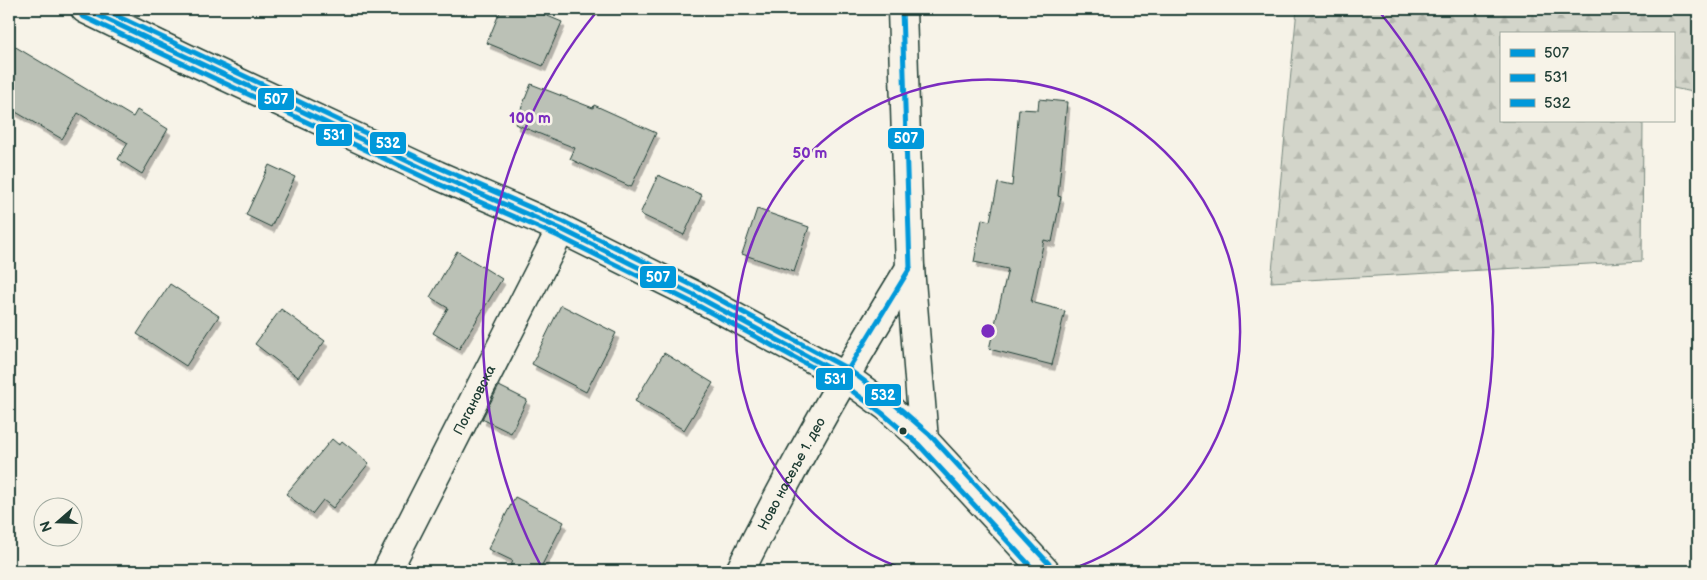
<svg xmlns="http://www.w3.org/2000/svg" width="1707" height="580" font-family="'Balsamiq Sans',sans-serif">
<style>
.forest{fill:url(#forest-firs);stroke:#79897f}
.building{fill:#bbc1b6;stroke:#1f3d34;filter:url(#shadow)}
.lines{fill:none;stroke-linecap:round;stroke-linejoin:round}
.street-casing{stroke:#1f3d34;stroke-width:31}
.secondary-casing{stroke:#1f3d34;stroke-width:31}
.street{stroke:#f7f3e8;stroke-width:28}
.secondary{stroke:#f7f3e8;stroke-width:28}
.bus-1-casing{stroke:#f7f3e8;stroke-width:9}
.bus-2-casing{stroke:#f7f3e8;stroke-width:9}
.bus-3-casing{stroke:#f7f3e8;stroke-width:9}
.bus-1{stroke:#0098da;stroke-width:5}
.bus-2{stroke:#0098da;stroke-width:5}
.bus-3{stroke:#0098da;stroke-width:5}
.ring{fill:none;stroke:#7b2cbf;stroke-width:2.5}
.bus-dot{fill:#1f3d34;stroke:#f7f3e8;stroke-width:2}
.labels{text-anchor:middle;stroke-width:5;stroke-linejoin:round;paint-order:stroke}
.street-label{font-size:14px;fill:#1f3d34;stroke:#f7f3e8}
.centre{fill:#7b2cbf;stroke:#f7f3e8;stroke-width:2.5}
.ring-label{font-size:15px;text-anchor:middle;font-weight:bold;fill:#7b2cbf;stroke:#f7f3e8;stroke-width:5;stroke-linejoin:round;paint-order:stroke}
.line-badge{stroke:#f7f3e8;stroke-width:2}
.badge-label{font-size:14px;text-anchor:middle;font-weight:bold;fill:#fff}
</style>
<defs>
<pattern id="forest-firs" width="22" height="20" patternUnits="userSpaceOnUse" patternTransform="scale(1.25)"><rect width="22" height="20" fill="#d3d5ca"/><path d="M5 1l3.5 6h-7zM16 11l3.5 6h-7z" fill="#b5b8ae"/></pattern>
<filter id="shadow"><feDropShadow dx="3" dy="5.5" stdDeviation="0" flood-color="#0004"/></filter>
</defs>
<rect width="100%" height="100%" fill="#f7f3e8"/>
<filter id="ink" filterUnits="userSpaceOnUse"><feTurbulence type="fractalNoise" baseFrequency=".02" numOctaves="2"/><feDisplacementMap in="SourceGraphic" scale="10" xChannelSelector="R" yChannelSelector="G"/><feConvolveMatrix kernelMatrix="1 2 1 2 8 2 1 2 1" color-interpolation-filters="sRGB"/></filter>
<g filter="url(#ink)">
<polygon class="forest" points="1297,9 1698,9 1698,93 1673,88 1673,34 1501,34 1501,121 1643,121 1642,261 1271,282"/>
<g class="building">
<polygon points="501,9 531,9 562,22 543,66 487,43"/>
<polygon points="9,43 133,117 137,110 168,129 142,174 118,159 128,143 78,113 62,139 9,108"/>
<polygon points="531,84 593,108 594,105 656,133 631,187 570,159 575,148 515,124"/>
<polygon points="1039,99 1067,102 1058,196 1061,197 1052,242 1044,240 1031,302 1065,311 1052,365 989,349 1008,269 974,262 982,219 990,221 998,183 1012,186 1019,109 1038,110"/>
<polygon points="269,165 295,177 271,227 246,215"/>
<polygon points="658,175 702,195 684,235 640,214"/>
<polygon points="757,209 809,227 794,272 742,254"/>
<polygon points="457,251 502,279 459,349 433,333 448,308 430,297"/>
<polygon points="170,284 219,316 186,366 137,334"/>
<polygon points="561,305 616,333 586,392 532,364"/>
<polygon points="281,309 325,341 298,377 255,344"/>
<polygon points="664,353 713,383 684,430 635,401"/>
<polygon points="499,386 527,400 511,433 482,419"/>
<polygon points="332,439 339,445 342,441 369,463 333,508 323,500 312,514 286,494"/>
<polygon points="515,497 564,522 539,571 508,571 513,561 488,549"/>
</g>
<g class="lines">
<g class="street-casing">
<g id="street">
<polyline points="902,9 910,268 924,440"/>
<path id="s1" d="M 387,571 L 561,229"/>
<path id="s2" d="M 740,571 C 792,467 849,367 910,268"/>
</g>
</g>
<g class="secondary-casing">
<polyline id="secondary" points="85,9 184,57 437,175 561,229 696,296 844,376 887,407 924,440 1045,571"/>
</g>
<use href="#street" class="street"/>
<use href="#secondary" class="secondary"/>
<g class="bus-1-casing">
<g id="bus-1">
<polyline points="85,9 437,175 561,229 696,296 844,376"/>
<polyline points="902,9 910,268"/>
<polyline points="844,376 910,268"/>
</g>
</g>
<g class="bus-2-casing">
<polyline id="bus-2" points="82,16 434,182 558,236 693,303 840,382 882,413 919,445 1035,571"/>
</g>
<g class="bus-3-casing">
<polyline id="bus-3" points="102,9 440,168 564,222 700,289 848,369 891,401 929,434 1051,566"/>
</g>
<use href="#bus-1" class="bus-1"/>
<use href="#bus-2" class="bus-2"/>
<use href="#bus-3" class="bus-3"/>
</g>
</g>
<g class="ring">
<path d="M910 571A252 252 0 1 1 1066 571"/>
<path d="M542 568A505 505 0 0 1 598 10M1378 10A505 505 0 0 1 1434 568"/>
</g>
<circle class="bus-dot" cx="903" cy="431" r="4.5"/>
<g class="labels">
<g class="street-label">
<text dy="5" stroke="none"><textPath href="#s1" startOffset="192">Погановска</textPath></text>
<text dy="5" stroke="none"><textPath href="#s2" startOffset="110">Ново насеље 1. део</textPath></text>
</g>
</g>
<circle cx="988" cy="331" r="8" class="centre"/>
<g class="ring-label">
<text x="530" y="123">100 m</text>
<text x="810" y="158">50 m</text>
</g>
<g class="line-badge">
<rect x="257" y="87" width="38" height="24" rx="5" fill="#0098da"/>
<rect x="315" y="123" width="38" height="24" rx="5" fill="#0098da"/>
<rect x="887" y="127" width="38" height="23" rx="5" fill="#0098da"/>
<rect x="369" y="131" width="38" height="24" rx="5" fill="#0098da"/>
<rect x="639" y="265" width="38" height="24" rx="5" fill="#0098da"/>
<rect x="815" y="367" width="39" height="24" rx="5" fill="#0098da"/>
<rect x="864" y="383" width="38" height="24" rx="5" fill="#0098da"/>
</g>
<g class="badge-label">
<text x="276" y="104">507</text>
<text x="334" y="140">531</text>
<text x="906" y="143">507</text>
<text x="388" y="148">532</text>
<text x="658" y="282">507</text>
<text x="835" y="384">531</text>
<text x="883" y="400">532</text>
</g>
<rect width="1707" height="580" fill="none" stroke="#f7f3e8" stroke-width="30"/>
<rect x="15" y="15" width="1677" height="550" fill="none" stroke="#1f3d34" stroke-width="2" filter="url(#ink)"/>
<rect x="1500" y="32" width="175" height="90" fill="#f7f3e8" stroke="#a1aaa0"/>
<rect x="1510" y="49" width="25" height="8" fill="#0098da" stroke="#a1aaa0"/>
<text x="1544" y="58" font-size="15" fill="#1f3d34">507</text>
<rect x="1510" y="74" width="25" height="8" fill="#0098da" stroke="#a1aaa0"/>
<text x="1544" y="82" font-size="15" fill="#1f3d34">531</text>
<rect x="1510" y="99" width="25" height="8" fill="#0098da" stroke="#a1aaa0"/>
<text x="1544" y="108" font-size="15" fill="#1f3d34">532</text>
<g transform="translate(58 522) rotate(250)"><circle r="24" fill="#f7f3e8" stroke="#a1aaa0"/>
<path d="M0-4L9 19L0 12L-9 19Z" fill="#1f3d34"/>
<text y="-8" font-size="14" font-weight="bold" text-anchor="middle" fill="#1f3d34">N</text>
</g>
</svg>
